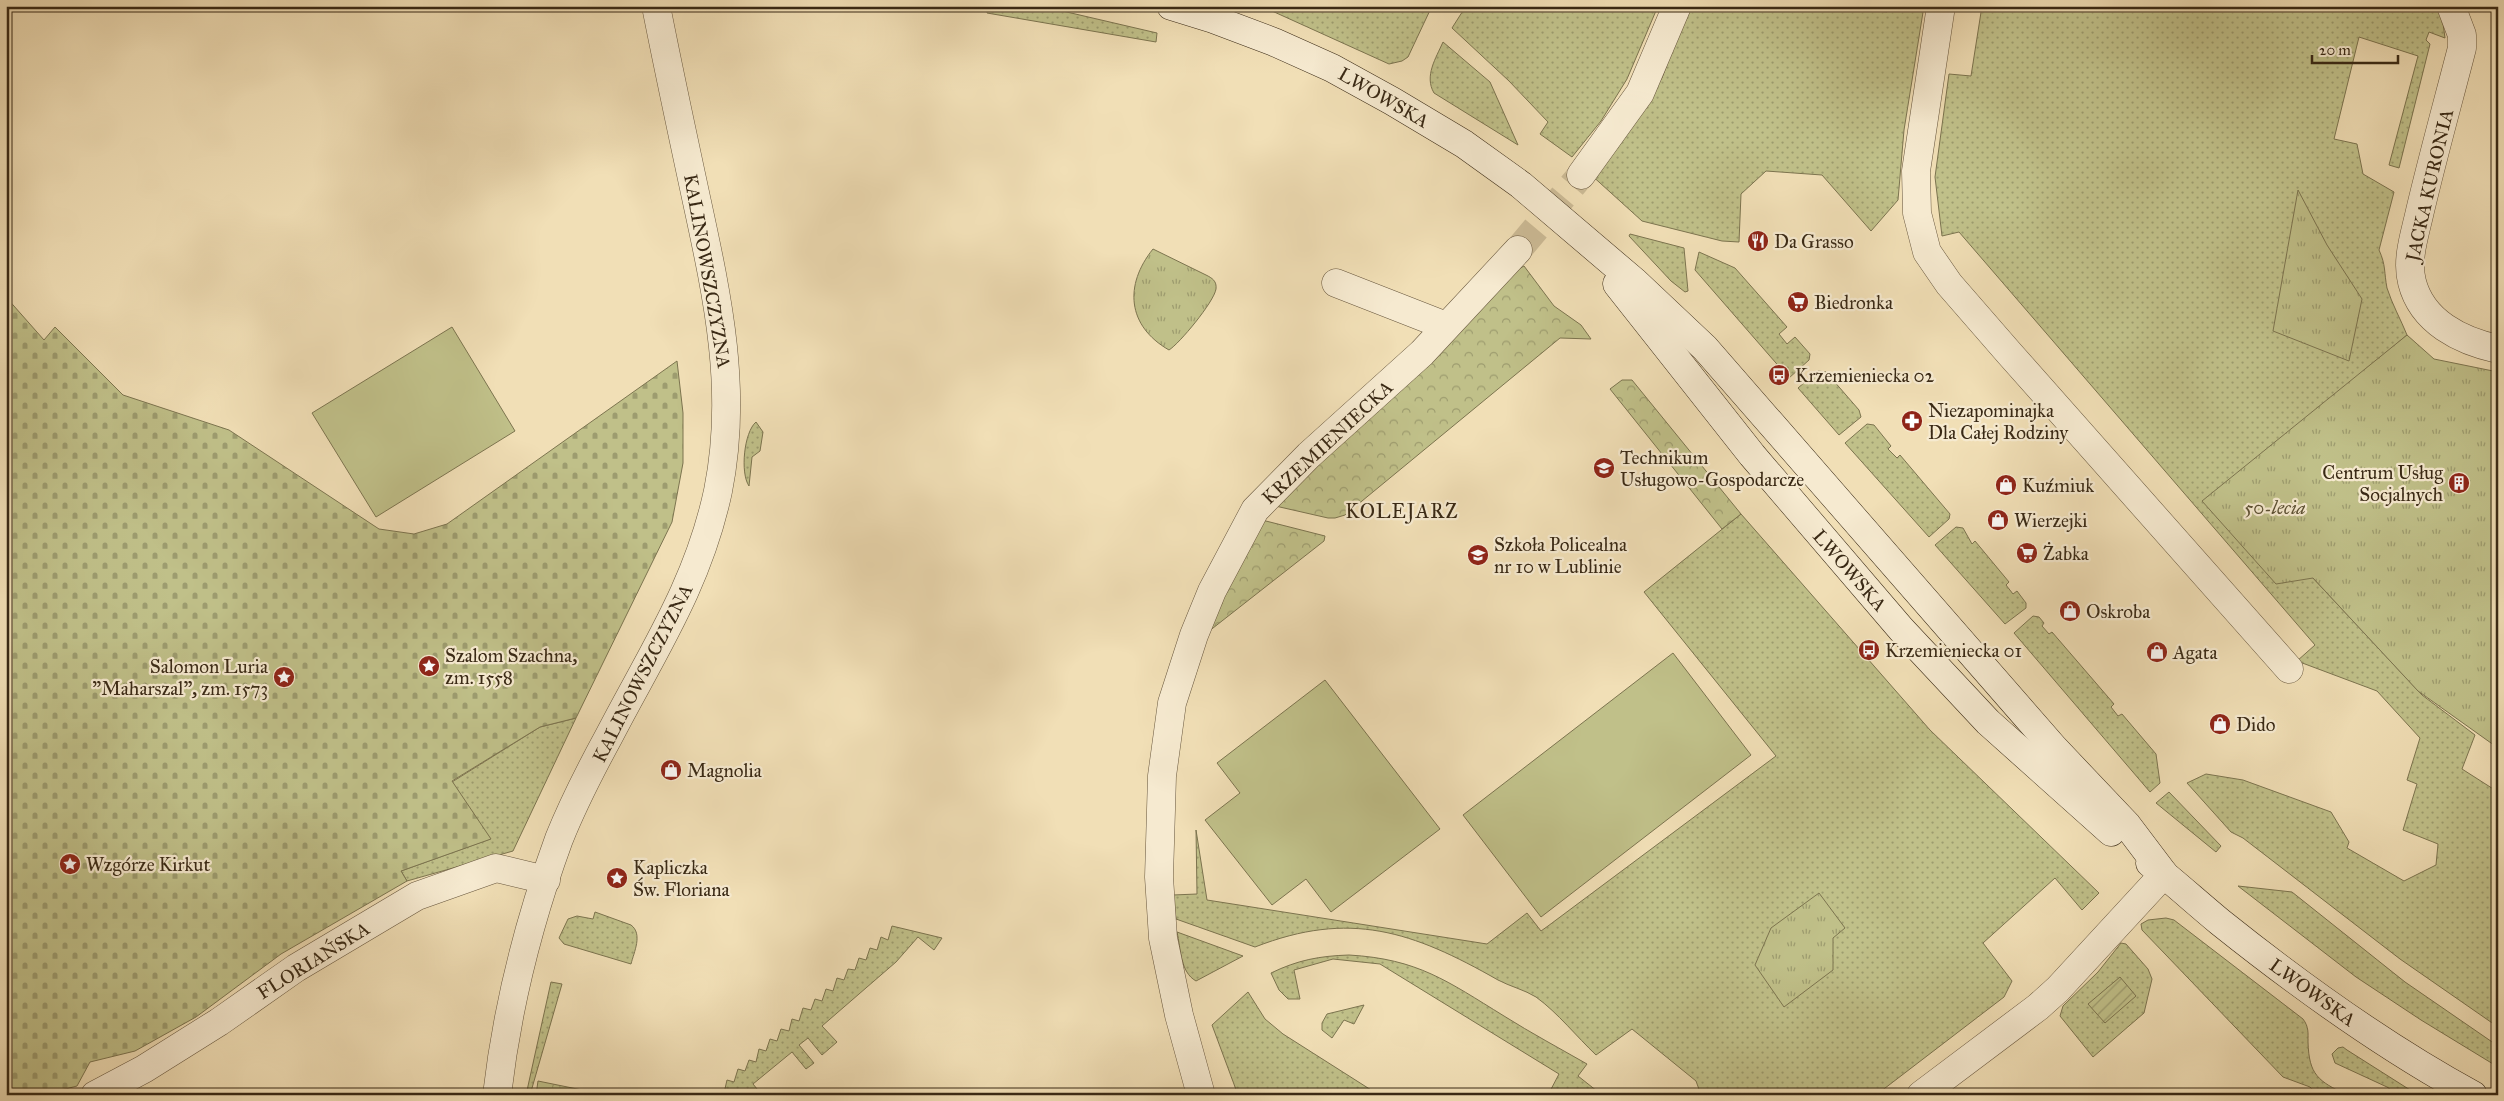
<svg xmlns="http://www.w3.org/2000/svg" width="2504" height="1101" font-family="'IM FELL Great Primer',serif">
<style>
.grass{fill:url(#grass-dots);stroke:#7c744f}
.forest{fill:url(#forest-crowns);stroke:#7c744f}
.cemetery{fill:url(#cemetery-stones);stroke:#7c744f}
.park{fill:url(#park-tufts);stroke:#7c744f}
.garden{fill:url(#garden-furrows);stroke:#7c744f}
.pitch{fill:#c0c089;stroke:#7c744f}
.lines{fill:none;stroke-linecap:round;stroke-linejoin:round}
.street-tunnel{stroke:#ccbb96;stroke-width:28;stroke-dasharray:28 14;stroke-linecap:butt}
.street-casing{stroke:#67563d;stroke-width:29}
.secondary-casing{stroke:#392915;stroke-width:29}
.street{stroke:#f6ead0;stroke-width:28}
.secondary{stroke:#f6ead0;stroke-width:28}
.labels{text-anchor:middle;stroke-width:4.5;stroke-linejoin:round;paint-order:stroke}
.street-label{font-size:19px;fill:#392915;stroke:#f6ead0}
.poi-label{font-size:19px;fill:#392915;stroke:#f6ead0;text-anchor:start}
.park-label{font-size:19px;font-style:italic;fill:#5b4f32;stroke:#f6ead0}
.neighbourhood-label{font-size:20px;letter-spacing:1px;fill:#392915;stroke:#f6ead0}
</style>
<defs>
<pattern id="grass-dots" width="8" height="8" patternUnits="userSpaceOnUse" patternTransform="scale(1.25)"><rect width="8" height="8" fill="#c0c089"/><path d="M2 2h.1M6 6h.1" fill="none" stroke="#9d9c6f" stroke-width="1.8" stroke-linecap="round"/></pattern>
<pattern id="forest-crowns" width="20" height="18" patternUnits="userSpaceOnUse" patternTransform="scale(1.25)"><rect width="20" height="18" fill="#c0c089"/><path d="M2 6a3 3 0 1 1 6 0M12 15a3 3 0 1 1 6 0" fill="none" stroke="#9d9c6f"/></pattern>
<pattern id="cemetery-stones" width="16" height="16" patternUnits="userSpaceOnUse" patternTransform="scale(1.25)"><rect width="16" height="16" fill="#c0c089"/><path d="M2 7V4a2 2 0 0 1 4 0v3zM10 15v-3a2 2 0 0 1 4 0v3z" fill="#9d9c6f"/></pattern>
<pattern id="park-tufts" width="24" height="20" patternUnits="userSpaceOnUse" patternTransform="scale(1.25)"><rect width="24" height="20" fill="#c0c089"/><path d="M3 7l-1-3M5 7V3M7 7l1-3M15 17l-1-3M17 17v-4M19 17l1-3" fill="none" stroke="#9d9c6f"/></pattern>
<pattern id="garden-furrows" width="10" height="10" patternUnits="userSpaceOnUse" patternTransform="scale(1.25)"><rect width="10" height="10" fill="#c0c089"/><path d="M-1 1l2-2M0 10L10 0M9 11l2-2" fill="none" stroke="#9d9c6f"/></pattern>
</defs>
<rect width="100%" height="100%" fill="#f1dfb6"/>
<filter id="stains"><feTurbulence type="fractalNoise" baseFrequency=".004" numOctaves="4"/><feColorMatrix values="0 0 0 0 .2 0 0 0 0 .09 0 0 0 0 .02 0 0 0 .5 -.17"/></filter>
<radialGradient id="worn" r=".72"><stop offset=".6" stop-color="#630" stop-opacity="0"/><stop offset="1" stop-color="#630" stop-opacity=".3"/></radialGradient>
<g class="grass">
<polygon points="988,6 1041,6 1157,33 1156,42 987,13"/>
<polygon points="1261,6 1432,6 1408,57 1402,61 1389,64"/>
<polygon points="1466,6 1658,6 1627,79 1601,121 1572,157 1540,134 1548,122 1509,81 1452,28"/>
<polygon points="1688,6 1821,6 1887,12 1888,6 1924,6 1904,130 1898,200 1871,231 1822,175 1766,171 1741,194 1739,242 1722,241 1642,221 1589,173 1634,118 1662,78"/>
<path d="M 1982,6 L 2437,6 L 2442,16 L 2445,38 L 2429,32 L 2426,40 L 2430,44 L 2399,168 L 2389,165 L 2418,56 L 2359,37 L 2334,139 L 2357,144 L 2363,174 L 2394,192 L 2379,250 C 2386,265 2384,273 2387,288 C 2392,304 2401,320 2407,335 L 2357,377 L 2312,577 L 2422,695 L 2475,735 L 2462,769 L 2498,792 L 2498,1027 L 2400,959 L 2243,838 L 2231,832 L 2187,783 L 2206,774 L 2243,780 L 2331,812 L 2349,842 L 2347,848 L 2404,881 L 2436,865 L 2438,844 L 2403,830 L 2417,784 L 2407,780 L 2420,738 L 2377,691 L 2297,661 L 2315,645 L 1959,232 L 1942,236 L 1935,177 L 1949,74 L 1971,76 Z"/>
<path d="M 1443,42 L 1490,82 L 1518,145 L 1434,93 C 1424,76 1436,58 1443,42 Z"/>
<polygon points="1630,234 1684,248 1688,291 1685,292 1671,281 1629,236"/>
<polygon points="1699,252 1735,268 1787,327 1779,334 1787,344 1795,337 1810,354 1809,360 1789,378 1695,270"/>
<polygon points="1818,371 1826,372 1859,410 1861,417 1839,435 1798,388"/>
<path d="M 756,422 L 763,432 L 760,451 L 752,457 L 749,486 C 740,473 744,432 756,422 Z"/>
<polygon points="1867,424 1874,425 1891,446 1888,449 1897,458 1900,455 1950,514 1949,519 1929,537 1845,443"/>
<path d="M 1741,514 L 1930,730 L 2099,893 L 2082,910 L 2055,878 L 1983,943 L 2012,981 L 2004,997 L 1876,1095 L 1701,1095 L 1696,1081 L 1632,1029 L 1596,1055 C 1577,1037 1558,1013 1536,997 C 1525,990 1509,986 1498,980 C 1412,931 1350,910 1255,947 L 1176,919 L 1173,895 L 1197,894 L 1196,830 L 1207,900 L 1487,944 L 1527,913 L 1541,931 L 1548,926 L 1776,756 L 1644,592 Z"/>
<polygon points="1956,527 1963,528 1972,544 1975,541 2009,582 2006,585 2013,594 2017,591 2026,603 2026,608 2005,624 1935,545"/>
<polygon points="2033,616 2039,617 2044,623 2042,626 2049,634 2052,632 2114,704 2111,707 2118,716 2122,714 2156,754 2160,783 2150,792 2014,633"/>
<polygon points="576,718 513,851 407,881 401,871 490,839 452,782 540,727"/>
<polygon points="2169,792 2221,846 2216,852 2156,803"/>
<polygon points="2238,886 2292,892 2405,982 2498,1046 2498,1067 2421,1020 2356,977"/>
<path d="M 595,912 L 631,925 C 643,934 634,952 631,964 L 564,944 L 559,938 L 568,919 L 577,916 L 593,919 Z"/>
<path d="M 2166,918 L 2174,920 L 2303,1019 C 2309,1027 2308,1033 2308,1042 C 2309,1075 2318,1081 2347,1095 L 2317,1095 L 2310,1087 L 2283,1077 L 2142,930 L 2141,924 L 2148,920 Z"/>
<polygon points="892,926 942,938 934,950 918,937 896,962 822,1026 837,1042 822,1055 808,1038 799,1045 814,1063 806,1069 792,1052 753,1084 762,1095 724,1093 727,1080 734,1082 738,1069 745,1071 749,1060 756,1062 759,1049 766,1051 770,1039 777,1041 781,1029 789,1031 792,1019 799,1021 803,1008 811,1010 815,999 822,1001 826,989 833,991 837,978 844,980 848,969 855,970 859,958 866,960 870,948 877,950 881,937 888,940"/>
<path d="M 1177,932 L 1243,956 L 1196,981 C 1180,972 1181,949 1177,932 Z"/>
<polygon points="2121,943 2126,944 2148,969 2152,979 2144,1013 2093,1057 2060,1016 2063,1006 2098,972"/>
<path d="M 1349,955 C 1418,959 1447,981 1504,1016 C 1531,1033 1559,1048 1587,1064 L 1578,1076 L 1602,1095 L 1548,1095 L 1559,1074 L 1380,964 L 1333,959 L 1294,970 L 1300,999 L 1288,999 L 1279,990 L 1271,973 C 1298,960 1319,956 1349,955 Z"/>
<polygon points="551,982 562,984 530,1095 526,1095"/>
<polygon points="1248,992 1265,1019 1283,1034 1379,1095 1238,1095 1212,1025"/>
<polygon points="1364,1005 1354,1024 1344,1020 1332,1038 1322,1030 1322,1023 1327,1014"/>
<polygon points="2343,1047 2347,1050 2418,1095 2398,1095 2387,1087 2335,1063 2332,1054 2338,1048"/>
</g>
<g class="forest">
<polygon points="1524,266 1554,306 1581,325 1591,339 1560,338 1345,515 1335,518 1328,518 1271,505 1508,275"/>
<polygon points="1622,380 1632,380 1741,514 1722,529 1610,389"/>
<polygon points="1258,519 1325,536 1324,541 1199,639"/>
<polygon points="538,1081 592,1092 592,1095 536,1095"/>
</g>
<polygon class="cemetery" points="6,297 44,340 55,327 123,395 229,430 379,529 414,534 447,524 677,361 683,413 683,463 672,522 576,718 540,727 452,781 491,839 401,871 407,881 281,954 196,1017 135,1051 90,1062 77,1086 42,1095 6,1095"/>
<g class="park">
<polygon points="2298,190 2327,245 2362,299 2349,361 2273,331"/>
<path d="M 1153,249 L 1206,275 C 1212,278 1217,281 1216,289 C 1214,302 1179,344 1169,350 C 1127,326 1124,285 1153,249 Z"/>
<polygon points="2407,335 2434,359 2498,372 2498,748 2418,691 2313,578 2276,584 2202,501"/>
<polygon points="1819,893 1845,928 1833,938 1833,970 1784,1007 1755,965 1771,928"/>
</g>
<polygon class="garden" points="2120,977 2136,996 2105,1023 2088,1004"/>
<g class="pitch">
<polygon points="452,327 515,431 376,517 312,413"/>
<polygon points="1673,653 1751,755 1541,917 1463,815"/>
<polygon points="1325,680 1440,829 1331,912 1306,879 1272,905 1205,820 1240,793 1217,763"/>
</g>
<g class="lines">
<polyline class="street-tunnel" points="1518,250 1581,175"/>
<g class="street-casing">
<g id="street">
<polyline points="1941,6 1916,171 1917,213 1927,252 1949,284 2009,353 2289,669"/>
<path d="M 2451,6 L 2462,35 L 2462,48 C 2448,102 2433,156 2420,211 C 2415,234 2406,259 2412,282 C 2422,322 2461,341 2498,349"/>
<polyline points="1581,175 1640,93 1677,6"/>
<polyline points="1336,283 1446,326"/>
<polyline points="95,1095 144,1069 219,1022 296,968 417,896 496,868 546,880"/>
<path d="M 497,1095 C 507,1008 529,921 559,839 C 573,804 591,769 609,736 C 652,653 698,585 718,491 C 738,392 718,299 697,202 C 683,137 669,72 656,6"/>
<polyline points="1201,1095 1179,1015 1163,938 1159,877 1162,776 1172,703 1194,635 1212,591 1255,510 1309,455 1422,353 1518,250"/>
<polyline points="1921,1095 2038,1007 2058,989 2164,874"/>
</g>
</g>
<g class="secondary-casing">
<g id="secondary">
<polyline points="1171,6 1213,19 1274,42 1332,68 1392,101 1464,144 1521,185 1635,282 1705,348 2054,748 2127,825 2164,874"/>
<polyline points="1617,284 1752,455 1901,629 1988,722 2111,832"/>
<path d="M 2150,863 C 2174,882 2197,903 2220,922 C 2300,986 2383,1046 2473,1095"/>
</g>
</g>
<use href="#street" class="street"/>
<use href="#secondary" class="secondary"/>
</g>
<defs>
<g id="restaurant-disc" transform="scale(1.125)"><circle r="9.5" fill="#8f2418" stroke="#f6ead0"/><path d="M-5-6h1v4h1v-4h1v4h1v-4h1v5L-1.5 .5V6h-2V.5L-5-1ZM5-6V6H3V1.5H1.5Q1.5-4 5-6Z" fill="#fff"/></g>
<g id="supermarket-disc" transform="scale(1.125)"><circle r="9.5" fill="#8f2418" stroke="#f6ead0"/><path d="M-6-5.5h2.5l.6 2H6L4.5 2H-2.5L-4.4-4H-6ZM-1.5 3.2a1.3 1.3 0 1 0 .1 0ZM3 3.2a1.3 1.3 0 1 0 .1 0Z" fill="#fff"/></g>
<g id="bus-disc" transform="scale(1.125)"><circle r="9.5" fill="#8f2418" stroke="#f6ead0"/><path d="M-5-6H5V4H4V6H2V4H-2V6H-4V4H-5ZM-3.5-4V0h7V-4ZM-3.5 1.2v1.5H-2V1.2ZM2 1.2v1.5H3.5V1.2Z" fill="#fff"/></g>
<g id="pharmacy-disc" transform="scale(1.125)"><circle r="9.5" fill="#8f2418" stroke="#f6ead0"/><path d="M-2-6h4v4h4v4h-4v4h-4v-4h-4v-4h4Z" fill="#fff"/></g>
<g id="school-disc" transform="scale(1.125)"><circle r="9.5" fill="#8f2418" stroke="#f6ead0"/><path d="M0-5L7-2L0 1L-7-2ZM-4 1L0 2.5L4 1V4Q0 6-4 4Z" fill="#fff"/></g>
<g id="building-disc" transform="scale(1.125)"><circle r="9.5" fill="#8f2418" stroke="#f6ead0"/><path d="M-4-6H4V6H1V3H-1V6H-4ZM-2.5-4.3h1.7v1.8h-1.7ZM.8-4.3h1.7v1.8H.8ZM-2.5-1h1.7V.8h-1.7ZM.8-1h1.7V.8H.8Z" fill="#fff"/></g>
<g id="shop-disc" transform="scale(1.125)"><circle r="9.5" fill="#8f2418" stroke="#f6ead0"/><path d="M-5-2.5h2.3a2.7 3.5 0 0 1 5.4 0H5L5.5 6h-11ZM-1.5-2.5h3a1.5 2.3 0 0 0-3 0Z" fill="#fff"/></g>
<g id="university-disc" transform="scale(1.125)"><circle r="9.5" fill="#8f2418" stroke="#f6ead0"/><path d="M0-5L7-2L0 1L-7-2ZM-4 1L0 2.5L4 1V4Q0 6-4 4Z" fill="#fff"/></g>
<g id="sight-disc" transform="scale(1.125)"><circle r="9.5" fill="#8f2418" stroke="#f6ead0"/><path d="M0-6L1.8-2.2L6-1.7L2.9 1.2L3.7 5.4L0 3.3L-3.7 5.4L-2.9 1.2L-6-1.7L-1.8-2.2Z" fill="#fff"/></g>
</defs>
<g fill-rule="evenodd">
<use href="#restaurant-disc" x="1758" y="241"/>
<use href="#supermarket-disc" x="1798" y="302"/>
<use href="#bus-disc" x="1779" y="375"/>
<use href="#pharmacy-disc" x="1912" y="421"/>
<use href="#school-disc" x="1604" y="468"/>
<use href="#building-disc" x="2459" y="483"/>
<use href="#shop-disc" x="2006" y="485"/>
<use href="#shop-disc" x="1998" y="520"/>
<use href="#supermarket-disc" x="2027" y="553"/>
<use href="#university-disc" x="1478" y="555"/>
<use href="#shop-disc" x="2070" y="611"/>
<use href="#bus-disc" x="1869" y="650"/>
<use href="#shop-disc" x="2157" y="652"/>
<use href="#sight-disc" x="429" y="666"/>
<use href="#sight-disc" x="284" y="677"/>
<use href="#shop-disc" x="2220" y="724"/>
<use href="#shop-disc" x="671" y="770"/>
<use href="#sight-disc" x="70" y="864"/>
<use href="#sight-disc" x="617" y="878"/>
</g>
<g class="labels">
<g class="street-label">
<text transform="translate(1384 97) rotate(30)" y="7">LWOWSKA</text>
<text transform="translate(2429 185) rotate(-77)" y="7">JACKA KURONIA</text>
<text transform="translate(708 271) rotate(80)" y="7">KALINOWSZCZYZNA</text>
<text transform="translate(1327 442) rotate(-43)" y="7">KRZEMIENIECKA</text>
<text transform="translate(1850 570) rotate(49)" y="7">LWOWSKA</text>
<text transform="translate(642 673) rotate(-63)" y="7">KALINOWSZCZYZNA</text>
<text transform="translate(313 960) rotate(-32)" y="7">FLORIAŃSKA</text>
<text transform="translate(2313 992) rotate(36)" y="7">LWOWSKA</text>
</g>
<g class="poi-label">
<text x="1774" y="248">Da Grasso</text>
<text x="1814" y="309">Biedronka</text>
<text x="1795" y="382">Krzemieniecka 02</text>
<text x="1928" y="417">Niezapominajka<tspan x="1928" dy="22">Dla Całej Rodziny</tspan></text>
<text x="1620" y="464">Technikum<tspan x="1620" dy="22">Usługowo-Gospodarcze</tspan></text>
<text x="2443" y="479" text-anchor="end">Centrum Usług<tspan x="2443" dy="22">Socjalnych</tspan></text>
<text x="2022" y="492">Kuźmiuk</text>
<text x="2014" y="527">Wierzejki</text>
<text x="1494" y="551">Szkoła Policealna<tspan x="1494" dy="22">nr 10 w Lublinie</tspan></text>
<text x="2043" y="560">Żabka</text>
<text x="2086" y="618">Oskroba</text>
<text x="1885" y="657">Krzemieniecka 01</text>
<text x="2173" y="659">Agata</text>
<text x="445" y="662">Szalom Szachna,<tspan x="445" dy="22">zm. 1558</tspan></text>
<text x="268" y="673" text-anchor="end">Salomon Luria<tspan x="268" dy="22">"Maharszal", zm. 1573</tspan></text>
<text x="2236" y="731">Dido</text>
<text x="687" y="777">Magnolia</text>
<text x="86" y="871">Wzgórze Kirkut</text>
<text x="633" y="874">Kapliczka<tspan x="633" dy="22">Św. Floriana</tspan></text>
</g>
<g class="park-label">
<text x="2275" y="514">50-lecia</text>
</g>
<g class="neighbourhood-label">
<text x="1402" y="518">KOLEJARZ</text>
</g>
</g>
<rect width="2504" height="1101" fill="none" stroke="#f1dfb6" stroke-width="25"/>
<rect x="8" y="8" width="2489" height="1086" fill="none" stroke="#392915" stroke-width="2.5"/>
<rect x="12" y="12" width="2479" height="1076" fill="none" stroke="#392915"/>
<path d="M2312 55v8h86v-8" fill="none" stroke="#392915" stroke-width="2.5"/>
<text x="2319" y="55" font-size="15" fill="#392915" stroke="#f6ead0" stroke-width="4" paint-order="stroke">20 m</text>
<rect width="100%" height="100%" filter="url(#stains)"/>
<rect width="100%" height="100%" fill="url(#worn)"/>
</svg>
